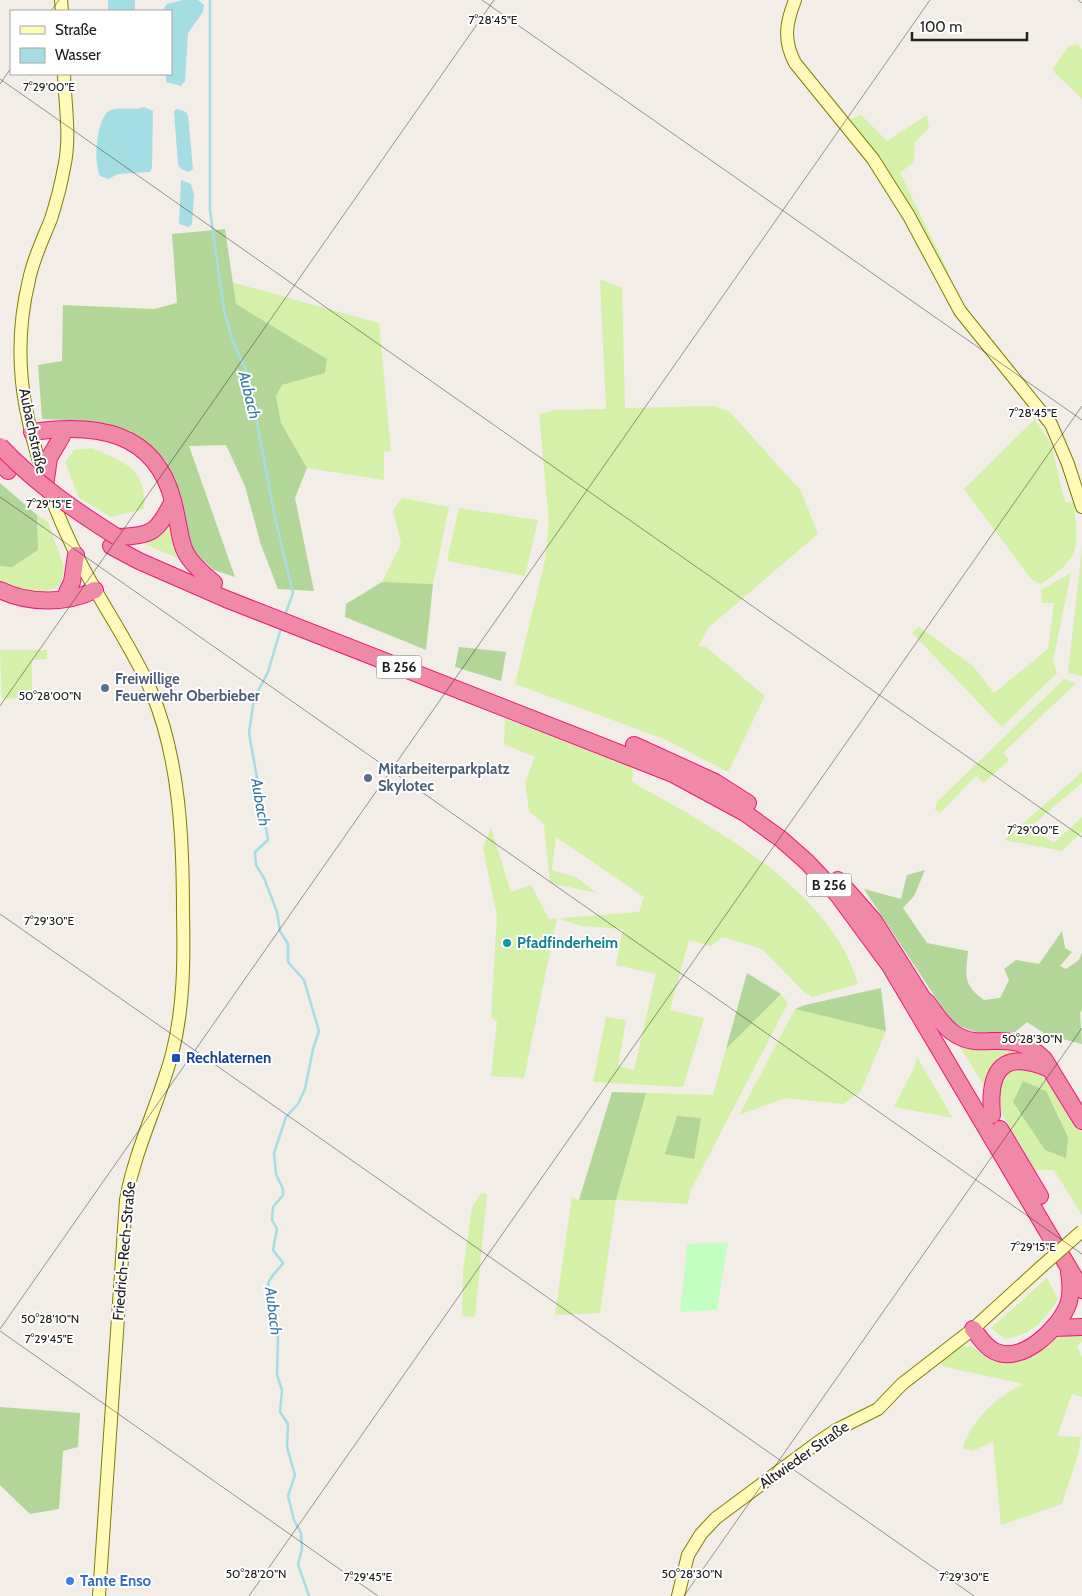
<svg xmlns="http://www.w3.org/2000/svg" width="1082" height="1596" font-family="Cabin,sans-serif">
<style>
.grass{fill:#d5f0a9}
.forest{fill:#b2d598}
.park{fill:#c4ffc2}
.water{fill:#a4dde4}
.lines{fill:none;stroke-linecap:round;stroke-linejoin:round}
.stream{stroke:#a4dde4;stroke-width:2.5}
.secondary-casing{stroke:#807f00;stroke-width:14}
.highway-casing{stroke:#ed187b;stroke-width:18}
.secondary{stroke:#fffab8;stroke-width:12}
.highway{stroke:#f088a8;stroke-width:16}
.secondary-bridge-casing{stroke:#807f00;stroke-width:14;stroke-linecap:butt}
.highway-bridge-casing{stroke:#ed187b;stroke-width:18;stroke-linecap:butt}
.secondary-bridge{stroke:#fffab8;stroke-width:12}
.highway-bridge{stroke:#f088a8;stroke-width:16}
.ticks{fill:none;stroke:#212121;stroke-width:1;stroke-opacity:0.45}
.service-dot{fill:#5c6f8a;stroke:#fff;stroke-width:2}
.culture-dot{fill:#0f9aa8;stroke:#fff;stroke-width:2}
.transit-dot{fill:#1a4fb4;stroke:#fff;stroke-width:2}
.shop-dot{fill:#3f7fe0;stroke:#fff;stroke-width:2}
.labels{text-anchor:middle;stroke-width:4;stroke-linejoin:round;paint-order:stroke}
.shield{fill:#fff;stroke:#646464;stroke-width:1}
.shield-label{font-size:14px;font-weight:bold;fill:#212121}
.street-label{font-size:15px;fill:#212121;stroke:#fff}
.service-label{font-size:15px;font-weight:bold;fill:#4e5e75;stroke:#fff;text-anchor:start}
.culture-label{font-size:15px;font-weight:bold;fill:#0d838f;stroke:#fff;text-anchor:start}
.transit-label{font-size:15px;font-weight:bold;fill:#164399;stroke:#fff;text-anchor:start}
.shop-label{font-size:15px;font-weight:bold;fill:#366cbe;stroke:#fff;text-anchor:start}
.water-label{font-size:16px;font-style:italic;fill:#3b7ba2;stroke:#fff}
.ticks-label{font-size:12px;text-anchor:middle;fill:#212121;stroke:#fff;stroke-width:4;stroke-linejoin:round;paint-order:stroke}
</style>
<rect width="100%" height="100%" fill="#f2ede7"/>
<g class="grass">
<polygon points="1077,44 1082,49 1082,99 1052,70 1069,46"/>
<polygon points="861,115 887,141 927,115 929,128 915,142 914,162 900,173 949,273 945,272 880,157 849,120"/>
<polygon points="600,279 622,288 625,408 715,406 730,412 801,491 818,534 708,628 698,646 706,647 765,696 728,772 664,739 515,684 545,560 549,521 539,414 556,410 606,409"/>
<polygon points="231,282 379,323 391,451 384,452 384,480 307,468 281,423 276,396 282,385 325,373 327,359 236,304"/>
<path d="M 1035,419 L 1051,444 L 1065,502 L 1074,503 C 1078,551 1082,556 1041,584 L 1031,579 L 964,489 Z"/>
<path d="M 92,448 C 124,462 147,468 144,509 L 111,517 L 79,498 L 65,462 L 74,450 Z"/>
<polygon points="402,498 449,507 433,584 382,582 401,544 393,510"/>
<polygon points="459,508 538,520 525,576 447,561"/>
<polygon points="172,510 186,562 138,541"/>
<path d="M 37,515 L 48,522 L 64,567 L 61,585 C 37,598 25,593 0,584 L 0,566 L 12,566 L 38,550 Z"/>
<polygon points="1082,549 1082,676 1068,673"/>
<polygon points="1071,573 1053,661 1057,673 1002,727 912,633 919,627 973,666 994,693 1048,649 1054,603 1042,603 1041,590"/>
<polygon points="0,650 47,650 47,659 32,660 32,697 2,699"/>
<polygon points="1064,679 1076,683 1003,753 1009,760 984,783 976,776 940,813 935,810 937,802"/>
<path d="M 505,719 L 633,764 L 632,782 C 714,828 830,888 858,984 L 812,997 L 803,991 L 762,949 L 722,937 L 711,946 L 689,940 L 670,1010 L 704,1018 L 683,1087 L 593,1082 L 606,1017 L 626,1020 L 618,1066 L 634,1070 L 656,974 L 616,965 L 623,929 L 581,926 L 557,918 L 524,1078 L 491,1076 L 497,1022 L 491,1017 L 497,916 L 483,848 L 491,828 L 511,892 L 531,885 L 549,919 L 639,912 L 644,897 L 556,837 L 552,870 L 576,877 L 597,893 L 550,883 L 544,824 L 529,811 L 525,782 L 535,757 L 504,744 Z"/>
<polygon points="1082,772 1082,783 1030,827 1054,843 1082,817 1082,832 1062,851 1004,840"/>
<polygon points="781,994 788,1003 690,1192 688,1204 616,1200 600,1313 555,1315 572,1197 579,1200 616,1200 646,1093 713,1095 726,1049"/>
<polygon points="795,1009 886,1031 861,1091 843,1104 785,1098 739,1115"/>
<polygon points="955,1039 1003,1043 1036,1056 1020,1056 986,1089"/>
<polygon points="917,1057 953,1118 894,1107 915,1066"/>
<polygon points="1017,1064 1047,1075 1059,1090 1082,1131 1082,1215 1054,1170 1035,1170 996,1104 999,1078"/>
<polygon points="481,1193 487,1194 475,1317 462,1316 463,1271 472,1208"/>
<path d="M 1047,1278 L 1058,1299 C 1043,1322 1033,1334 1005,1339 L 991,1328 Z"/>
<path d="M 1079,1334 L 1082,1336 L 1082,1342 L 1077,1346 L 1082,1357 L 1082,1397 L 1072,1394 L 1057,1436 L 1081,1437 L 1078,1455 L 1062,1504 L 1001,1525 L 993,1441 L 973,1451 L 963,1448 C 971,1420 998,1395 1024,1384 L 945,1367 L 938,1362 L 961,1347 L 971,1346 L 989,1359 L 1017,1362 L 1063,1335 Z"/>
</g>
<g class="forest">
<polygon points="225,229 236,304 327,359 325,373 282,385 276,396 281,423 307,468 295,498 314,591 278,589 261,545 245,486 226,445 189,446 235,577 214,570 194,552 167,462 130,431 83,421 42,419 38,365 62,361 63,305 154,309 177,303 172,234"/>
<polygon points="0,483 37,515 38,550 12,567 0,566"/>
<polygon points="382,582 433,584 426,650 345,617 346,604"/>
<polygon points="459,647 506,652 501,681 455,667"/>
<path d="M 925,870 L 914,896 L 903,908 L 927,943 L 968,951 C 966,976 962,984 984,1000 L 1000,998 L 1009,980 L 1004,969 L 1016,960 L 1039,964 L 1062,931 L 1065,948 L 1072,952 L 1060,966 L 1066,969 L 1079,960 L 1082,952 L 1082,1009 L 1080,1013 L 1082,1044 L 1047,1035 L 1027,1022 L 1015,1032 L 976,1032 L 953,1024 L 864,889 L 901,899 L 907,875 Z"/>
<polygon points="747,973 781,994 726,1049"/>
<polygon points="881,988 886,1031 795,1009 805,1005"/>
<polygon points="1023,1081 1046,1091 1068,1137 1066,1158 1045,1150 1013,1102"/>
<polygon points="612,1092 646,1093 616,1200 579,1200"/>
<polygon points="677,1116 701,1118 694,1159 665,1154"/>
<polygon points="0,1407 80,1413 78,1447 63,1451 59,1509 30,1514 0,1485"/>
</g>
<polygon class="park" points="728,1242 717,1310 680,1312 687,1244"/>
<g class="water">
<rect x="108" y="0" width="27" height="11"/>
<polygon points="183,0 198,0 204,5 203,12 188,33 185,81 181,86 166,82 166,74 171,74 171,11 162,11 167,4"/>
<path d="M 144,107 L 153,111 L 152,168 L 150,172 L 118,174 L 108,179 L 100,176 C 94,164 95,121 109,111 C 116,106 134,111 144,107 Z"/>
<polygon points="177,109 186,112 188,116 193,169 189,172 181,169 178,164 174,111"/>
<polygon points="181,180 191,184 194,195 192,224 189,227 179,224"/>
</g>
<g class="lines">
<g class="stream">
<polyline points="210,0 210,210 224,310 233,342 248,375 275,518 293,593 285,615"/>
<path d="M 281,628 L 268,672 L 254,699 L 249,733 L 268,840 L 255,852 L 256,865 L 264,878 L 277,912 L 280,931 L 288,944 L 288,962 L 304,980 L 319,1031 L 313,1049 L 305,1089 L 298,1104 L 286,1117 L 274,1153 L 276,1174 L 283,1189 L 283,1195 L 273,1207 L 272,1220 L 277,1229 L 273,1250 L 283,1263 C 278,1271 271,1275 268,1284 L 278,1338 L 277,1375 L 282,1390 L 280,1412 L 288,1424 L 287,1447 L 295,1475 L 288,1496 L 294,1520 L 301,1533 L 302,1549 L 298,1564 L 309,1596"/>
</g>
<g class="secondary-casing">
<g id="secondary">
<polyline points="61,0 62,11"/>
<path d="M 795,0 C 786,23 783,40 795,63 L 873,159 L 909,216 L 960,311 L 1051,424 L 1068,464 L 1082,507"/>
<path d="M 64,74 C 65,104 71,138 64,168 C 61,185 56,203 51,219 C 43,239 33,259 29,280 C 19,321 18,367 26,409 C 38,471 61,529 92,584 C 112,620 136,655 152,693 C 180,761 183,840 183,913 C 184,960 184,1008 172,1054 C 159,1103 135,1149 126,1200 L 99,1596"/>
<polyline points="678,1596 688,1555 701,1534 716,1518 817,1443 836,1430 878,1409 902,1384 973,1329 1041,1267"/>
</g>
</g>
<g class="highway-casing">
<g id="highway">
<path d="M 32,432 C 94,423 155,430 173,501 C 185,546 174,550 214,583"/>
<polyline points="0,462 8,471"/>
<polyline points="45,486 49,458 62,436"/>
<path d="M 117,537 C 154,535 156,533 173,501"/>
<polyline points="111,546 139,561 226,599 673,774 745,813 781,839 807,862 837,894 890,966 1082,1290"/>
<path d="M 0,590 C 28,604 67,604 95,590"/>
<polyline points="67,592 72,582 76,555"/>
<polyline points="634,745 715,782 748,803"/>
<polyline points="838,880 874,921 932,1013"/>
<path d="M 927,1002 C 935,1012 943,1027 955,1034 C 984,1053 1009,1025 1044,1059 L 1082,1121"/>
<path d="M 992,1115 C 988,1069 1003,1049 1050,1069"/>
<polyline points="1000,1129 1040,1196"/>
<polyline points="1053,1328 1082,1327"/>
<path d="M 973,1329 C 980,1337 984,1346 994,1351 C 1021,1365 1057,1330 1067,1307 C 1072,1296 1071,1284 1069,1272"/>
</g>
</g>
<use href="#secondary" class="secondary"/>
<use href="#highway" class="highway"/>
<g class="secondary-bridge-casing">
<polyline id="secondary-bridge" points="1041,1267 1082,1231"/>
</g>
<g class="highway-bridge-casing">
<path id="highway-bridge" d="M 0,446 C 35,483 74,510 117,537"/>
</g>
<use href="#secondary-bridge" class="secondary-bridge"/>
<use href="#highway-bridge" class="highway-bridge"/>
</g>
<path class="ticks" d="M 482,0 L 1082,420M 1078,0 L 1082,3M 51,11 L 59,0M 0,79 L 1082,837M 0,84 L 11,68M 0,497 L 1082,1254M 0,706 L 494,0M 0,914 L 974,1596M 0,1329 L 930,0M 0,1331 L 378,1596M 249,1596 L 1082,406M 684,1596 L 1082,1028"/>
<g class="service-dot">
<circle cx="105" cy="688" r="5"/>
<circle cx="368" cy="778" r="5"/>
</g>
<circle class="culture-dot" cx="507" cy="943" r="5"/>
<rect class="transit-dot" x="171" y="1053" width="10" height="10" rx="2.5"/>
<circle class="shop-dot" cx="70" cy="1581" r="5"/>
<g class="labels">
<g class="shield">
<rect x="376.5" y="655.5" width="45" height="23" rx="4"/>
<rect x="806.5" y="873.5" width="45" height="23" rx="4"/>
</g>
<g class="shield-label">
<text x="399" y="672">B 256</text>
<text x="829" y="890">B 256</text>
</g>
<g class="street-label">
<text transform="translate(33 431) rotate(78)" y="5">Aubachstraße</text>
<text transform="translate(124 1251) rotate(-85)" y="5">Friedrich-Rech-Straße</text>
<text transform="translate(804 1455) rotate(-35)" y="5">Altwieder Straße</text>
</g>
<g class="service-label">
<text x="115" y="684">Freiwillige<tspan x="115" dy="17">Feuerwehr Oberbieber</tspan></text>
<text x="378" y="774">Mitarbeiterparkplatz<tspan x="378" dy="17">Skylotec</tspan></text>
</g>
<g class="culture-label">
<text x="517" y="948">Pfadfinderheim</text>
</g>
<g class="transit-label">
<text x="186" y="1063">Rechlaternen</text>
</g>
<g class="shop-label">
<text x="80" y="1586">Tante Enso</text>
</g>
<g class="water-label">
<text transform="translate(250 395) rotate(76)" y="6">Aubach</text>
<text transform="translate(261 802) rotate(80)" y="6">Aubach</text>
<text transform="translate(274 1311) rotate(83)" y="6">Aubach</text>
</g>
</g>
<g class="ticks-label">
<text x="493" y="24">7°28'45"E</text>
<text x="49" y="91">7°29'00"E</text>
<text x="1033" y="417">7°28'45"E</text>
<text x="49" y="508">7°29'15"E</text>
<text x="50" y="700">50°28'00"N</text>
<text x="1033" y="834">7°29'00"E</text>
<text x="49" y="925">7°29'30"E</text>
<text x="1032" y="1043">50°28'30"N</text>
<text x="1033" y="1251">7°29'15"E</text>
<text x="50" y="1323">50°28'10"N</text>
<text x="49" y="1343">7°29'45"E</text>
<text x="256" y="1578">50°28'20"N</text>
<text x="692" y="1578">50°28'30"N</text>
<text x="368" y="1581">7°29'45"E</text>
<text x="964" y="1581">7°29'30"E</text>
</g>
<rect x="10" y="10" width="162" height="65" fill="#ffffff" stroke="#a6a6a6"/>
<rect x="20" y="26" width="25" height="8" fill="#fffab8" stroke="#a6a6a6"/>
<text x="55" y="35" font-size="15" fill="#212121">Straße</text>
<rect x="20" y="48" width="25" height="15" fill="#a4dde4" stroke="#a6a6a6"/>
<text x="55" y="60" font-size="15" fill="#212121">Wasser</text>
<path d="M912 32v8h115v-8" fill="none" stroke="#212121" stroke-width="2.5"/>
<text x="920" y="32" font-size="15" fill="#212121" stroke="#ffffff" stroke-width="4" paint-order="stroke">100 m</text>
</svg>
